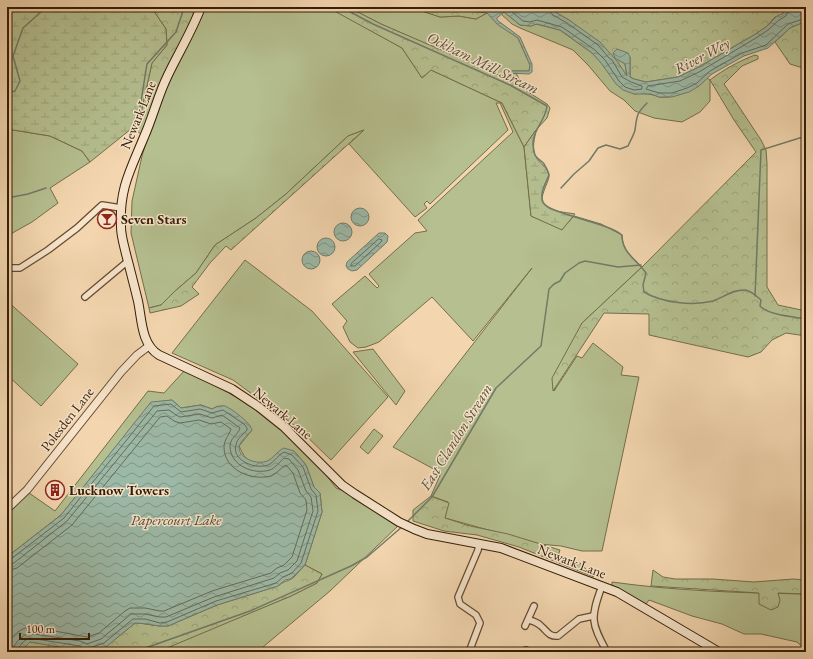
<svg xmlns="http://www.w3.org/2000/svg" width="813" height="659" font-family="'EB Garamond',serif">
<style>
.green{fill:#b5bf90;stroke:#746e4b}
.forest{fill:url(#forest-crowns);stroke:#746e4b}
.wetland{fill:url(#wetland-marsh);stroke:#746e4b}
.water{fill:url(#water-waves);stroke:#727b67}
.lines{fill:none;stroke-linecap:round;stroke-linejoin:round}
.shore{stroke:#686b56;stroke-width:1}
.stream{stroke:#727b67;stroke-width:1.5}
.minor-casing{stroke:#644b30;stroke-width:8}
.tertiary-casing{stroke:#644b30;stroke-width:9}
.secondary-casing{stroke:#341d06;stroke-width:10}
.minor{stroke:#f7e4cb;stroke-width:5.5}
.tertiary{stroke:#f7e4cb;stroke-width:7}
.secondary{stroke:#f7e4cb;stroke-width:8}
.labels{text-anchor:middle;stroke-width:3;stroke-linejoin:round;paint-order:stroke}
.street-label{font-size:14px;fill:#341d06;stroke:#f7e4cb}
.poi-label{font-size:14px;font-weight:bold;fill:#341d06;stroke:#f7e4cb;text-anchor:start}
.water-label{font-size:15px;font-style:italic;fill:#534c36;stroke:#f7e4cb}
</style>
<defs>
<pattern id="forest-crowns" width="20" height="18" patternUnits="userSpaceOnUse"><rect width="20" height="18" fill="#b5bf90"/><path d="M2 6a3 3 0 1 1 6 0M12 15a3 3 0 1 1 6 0" fill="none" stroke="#9ca47b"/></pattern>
<pattern id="wetland-marsh" width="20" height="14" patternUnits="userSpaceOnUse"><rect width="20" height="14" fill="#b5bf90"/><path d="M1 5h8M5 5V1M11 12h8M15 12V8" fill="none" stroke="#9ca47b"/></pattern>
<pattern id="water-waves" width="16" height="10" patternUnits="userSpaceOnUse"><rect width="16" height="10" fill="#9cb9a7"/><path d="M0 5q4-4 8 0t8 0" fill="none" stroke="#809686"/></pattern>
</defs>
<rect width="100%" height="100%" fill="#f3d6af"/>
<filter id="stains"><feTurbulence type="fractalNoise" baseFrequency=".005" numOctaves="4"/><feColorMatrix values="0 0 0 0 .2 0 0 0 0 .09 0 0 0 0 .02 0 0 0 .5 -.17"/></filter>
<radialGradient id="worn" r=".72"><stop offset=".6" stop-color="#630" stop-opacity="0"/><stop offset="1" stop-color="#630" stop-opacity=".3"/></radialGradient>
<g class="green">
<path d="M 205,7 L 327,7 L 338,12 L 402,48 L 422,78 L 431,70 L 502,103 L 524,147 L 531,216 L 562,229 L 574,216 L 601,224 L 622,235 C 622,251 632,256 642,267 L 582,323 L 554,391 L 577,356 L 582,358 L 593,343 L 623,367 L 621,375 L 639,377 L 602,551 L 582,551 L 561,546 L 539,544 L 445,518 L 448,502 L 431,496 L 441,473 L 393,447 L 532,268 L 473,341 L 432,297 L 379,342 L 366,347 L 358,348 L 350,342 L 343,327 L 347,321 L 332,304 L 365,276 L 377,288 L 379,286 L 369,274 L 415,233 L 427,231 L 418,220 L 513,132 L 500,103 L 496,103 L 508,130 L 430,204 L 427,201 L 424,204 L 427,208 L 415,217 L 349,144 L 364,130 L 348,136 L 286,194 L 256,218 L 215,245 L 196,273 L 175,291 L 161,305 L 149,308 L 131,233 L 132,201 L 142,156 L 155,114 L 171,77 Z"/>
<polygon points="348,7 410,7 440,17 459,16 476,19 487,13 518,38 530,65 529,71 509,71 504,78 381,24"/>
<path d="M 504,12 L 520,25 L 531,26 L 536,24 L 560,30 L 592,53 L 634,94 C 640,93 646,93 653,95 C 655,95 656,96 659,97 C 674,99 696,89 707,78 L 710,80 L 710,101 L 700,112 L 682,122 L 654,118 L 635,111 L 624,100 L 610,91 L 588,65 L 573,50 L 520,28 L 512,24 L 501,14 Z"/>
<polygon points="7,129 50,136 82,151 90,162 50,188 58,203 32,222 7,236"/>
<polygon points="245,260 312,311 388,397 331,460 298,428 233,380 172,353"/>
<polygon points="7,301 78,364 41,406 7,375"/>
<polygon points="373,349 405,391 396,405 353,352"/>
<path d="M 185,370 L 255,407 L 284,431 L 324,472 L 336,488 L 346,492 L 398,526 L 330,591 L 257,652 L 154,652 L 291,596 L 317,583 L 322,574 L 305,565 L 322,512 L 320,493 L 314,487 L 306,465 L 294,451 C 282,456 258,470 246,458 C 243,455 241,450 239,446 L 252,430 L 218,406 L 212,409 L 201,405 L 181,408 L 172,400 L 151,403 L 61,515 L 7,557 L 7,515 L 29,493 L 55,511 L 148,391 L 164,393 Z"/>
<polygon points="374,429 383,436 368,454 360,447"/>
<path d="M 612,582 C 676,591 741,593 806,594 L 806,650 L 797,642 L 761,634 L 744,634 L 722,624 L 692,616 L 649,600 L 646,604 L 612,586 Z"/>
<polygon points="30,642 50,645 42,652 20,652"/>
</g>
<g class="forest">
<polygon points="151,7 192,7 197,11 143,136 137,131 152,63 167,45 166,29"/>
<polygon points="327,7 348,7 381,24 504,77 508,73 516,73 525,90 547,104 550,108 547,118 536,130 524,147 502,103 431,70 422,78 402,48"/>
<polygon points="410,7 422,7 435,11 453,9 487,13 476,19 459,16 440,17"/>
<polygon points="551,7 780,7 778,8 779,11 783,10 784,11 781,15 775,17 766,27 754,35 697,68 678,77 646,82 634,79 630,77 630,57 617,59 625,64 627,77 617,61 569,20 555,12"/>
<polygon points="806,21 806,69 790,64 775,42 790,28"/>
<path d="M 755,55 L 758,56 L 758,59 L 742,66 L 724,84 L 761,140 L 766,150 L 767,163 L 767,287 L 778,305 L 806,311 L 806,336 L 786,333 L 772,340 L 761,352 L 748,357 L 649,335 L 649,314 L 604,313 L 553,391 L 552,378 L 582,323 L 642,267 L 756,152 L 734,120 L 710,80 C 723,70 739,61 755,55 Z"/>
<polygon points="364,130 231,250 226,246 210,263 192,287 199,294 181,306 150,313 149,308 161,305 175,291 196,273 215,245 256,218 286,194 348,136"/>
<polygon points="431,496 449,503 445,518 470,526 508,534 560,550 558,556 580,563 594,577 519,547 477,535 444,531 413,521 413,510"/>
<path d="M 305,565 L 322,574 L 317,583 L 291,596 L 167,648 L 154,652 L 42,652 L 50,645 L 89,652 L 105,647 L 135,623 C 146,623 157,627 168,626 L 217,605 L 278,586 C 284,581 288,581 293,578 C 297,574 301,569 305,565 Z"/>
<polygon points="653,570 663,577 675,579 713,579 754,582 793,579 806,580 806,594 778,593 780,600 778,607 771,610 759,604 759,593 651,586"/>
</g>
<g class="wetland">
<polygon points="7,7 151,7 166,29 167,45 152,63 137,131 131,129 90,162 82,151 50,136 7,129"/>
<path d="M 536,130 C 535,138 531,148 536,157 C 539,164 550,168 549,177 C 548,183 539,198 543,203 C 549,212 565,212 575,214 L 562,230 L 531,216 L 524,147 Z"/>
</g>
<g class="water">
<path d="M 422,7 L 490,7 C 494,10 497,13 503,10 L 502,7 C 514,7 525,10 537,12 L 539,11 L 540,7 L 551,7 L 555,12 L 569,20 L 600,42 L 617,61 L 627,76 L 625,64 L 615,58 L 613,53 L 617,49 L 628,53 L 630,57 L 630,77 L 634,79 L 646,82 L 678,77 L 697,68 L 754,35 L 766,27 L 777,16 L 784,13 L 783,10 L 776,10 L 780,7 L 806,7 L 806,21 L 790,28 L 768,48 L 744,56 L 712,74 L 699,86 L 689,92 L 672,97 L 659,97 L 651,94 L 634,94 L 623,90 L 616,84 L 601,63 L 592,53 L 560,30 L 537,24 L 531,26 L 520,25 L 504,12 L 497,18 L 497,20 L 520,37 L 532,64 L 532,72 L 529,74 L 508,73 L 509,71 L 529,71 L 530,65 L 518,38 L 498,25 L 487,13 L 453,9 L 435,11 Z"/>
<circle cx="360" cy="217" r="9"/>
<circle cx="343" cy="232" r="9"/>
<polygon points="379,233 385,233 388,236 387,242 357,270 352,271 348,269 346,266 347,262"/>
<circle cx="326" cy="247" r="9"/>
<circle cx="311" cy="260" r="9"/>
<path d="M 172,400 L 181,408 L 201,405 L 212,409 C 216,407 220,405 225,406 C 232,409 251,423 252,430 C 248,435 240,441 239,447 C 239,459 258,465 267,461 C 273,459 277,451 284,448 L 294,451 L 306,465 L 314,487 L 320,493 L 322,512 L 305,565 L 294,576 L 290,579 L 285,580 L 278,586 L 217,605 L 168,626 C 157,627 146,623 135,623 L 106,647 L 89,652 L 30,642 L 20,652 L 7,652 L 7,557 L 61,515 L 151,402 Z"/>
</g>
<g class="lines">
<g class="shore">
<polyline points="506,7 523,21 530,22 537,20 562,27 595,50 605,60 619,81 625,87 634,90 642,89 642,86 631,82 622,77 612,60 609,58 598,45 567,23 553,15 549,10 548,7"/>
<polyline points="786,7 788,11 786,16 779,20 768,30 756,38 699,72 680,81 648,86 646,89 659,93 672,93 687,88 697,83 710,71 742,53 766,45 788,24 806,18"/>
<polygon points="379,239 382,240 381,242 355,266 351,266 351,264"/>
<path d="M 7,560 L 11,559 L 64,518 L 154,406 L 171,404 L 181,412 L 200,409 L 212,413 L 223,410 L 244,424 L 247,428 L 247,430 C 243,435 237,438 236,445 C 231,461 258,471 270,464 C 275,461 278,455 284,452 L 292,455 L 303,467 L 311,489 L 316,495 L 318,511 L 301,563 L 292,573 L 283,577 L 276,583 L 216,601 L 167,622 L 160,623 L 145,619 L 133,619 L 104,643 L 92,647 L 90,652"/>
<path d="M 7,565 L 14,563 L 67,521 L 157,411 L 169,410 L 176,415 L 180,417 L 200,414 L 212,418 L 222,415 L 240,428 C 238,435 230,438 230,446 C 230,466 254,475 270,470 C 275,468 280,462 284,458 L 289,459 L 298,470 L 306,491 L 311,497 L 313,511 L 297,561 L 288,570 L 280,573 L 274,578 L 214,597 L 166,617 L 160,617 L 145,614 L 131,614 L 101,639 L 87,644 L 80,641 L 28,633 C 21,637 13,644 12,652"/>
<path d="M 7,571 L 17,568 L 72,525 L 160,417 L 167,416 L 174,421 L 180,423 L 199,420 L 211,424 L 221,422 L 231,429 C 229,435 224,440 224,447 C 224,470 251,481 271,476 C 277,474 281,467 286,465 L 293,473 L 300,493 L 306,500 L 307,510 L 292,557 L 284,565 L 277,568 L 271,573 L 212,591 L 164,611 L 160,611 L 145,608 L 130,608 L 125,611 L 99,633 L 87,637 L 33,627 C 22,626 11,636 7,646"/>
<path d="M 17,652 C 18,646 25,639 30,638 L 80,646 L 83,648 L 84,652"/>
</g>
<g class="stream">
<path d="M 341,7 L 373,24 L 510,85 L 547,106 C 545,124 527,133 535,155 C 537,159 541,160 544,164 C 546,167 548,171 549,175 C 546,183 539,193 543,202 C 548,214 607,222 622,235 C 622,253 636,259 646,273 L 643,285 L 644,292 C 662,303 693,306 713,301 C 724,297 734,289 745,290 C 752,291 756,296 761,300 L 760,306 C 768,315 794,317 806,319"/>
<polyline points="7,93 15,91 20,81 13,56 23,28 42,11 53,7"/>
<polyline points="136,132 147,64 176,32 183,11 183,7"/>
<path d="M 561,188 L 574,174 L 589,161 L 598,148 L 606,145 L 620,149 L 628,146 C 630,141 634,135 635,130 C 637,116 636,114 647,103"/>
<polyline points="7,198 28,194 46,188"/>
<polyline points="755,296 761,150 806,136"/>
<polyline points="407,522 432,497 496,388 541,346 549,289 554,284 560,281 565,273 579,263 585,261 618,267 641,265"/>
<polyline points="134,652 250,611 351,566 367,557 403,526"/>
</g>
<g class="minor-casing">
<g id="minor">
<polyline points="7,268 20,268 48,250 77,228 102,205 121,208"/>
<polyline points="85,297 128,261"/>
<path d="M 602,586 C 590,618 591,623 607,652"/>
<path d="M 529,620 C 533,621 538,623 541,626 C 547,631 549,637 558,636 L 579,619 L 593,616"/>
<polyline points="525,626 534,606"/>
<polyline points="526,650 526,652"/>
<polyline points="469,652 480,623 476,615 460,604 458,597 478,550 479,543"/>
</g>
</g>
<g class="tertiary-casing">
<polyline id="tertiary" points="7,509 27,490 121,372 137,355 149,346"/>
</g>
<g class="secondary-casing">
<path id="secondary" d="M 201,7 C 192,31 179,52 168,75 C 158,95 153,117 144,137 C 130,171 119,189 121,227 C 121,236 124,245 126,254 C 130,269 134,285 138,301 C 142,320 141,344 159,355 L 232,389 L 259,407 L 284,427 L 342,485 L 355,494 L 399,522 L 414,529 L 427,534 L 501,548 L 617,592 L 719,652"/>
</g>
<use href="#minor" class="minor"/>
<use href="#tertiary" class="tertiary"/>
<use href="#secondary" class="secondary"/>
</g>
<defs>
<g id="bar-ring" transform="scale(1)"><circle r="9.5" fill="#f7e4cb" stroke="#8f2418" stroke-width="1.5"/><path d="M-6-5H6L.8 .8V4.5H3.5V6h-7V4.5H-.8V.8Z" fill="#8f2418"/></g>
<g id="building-ring" transform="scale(1)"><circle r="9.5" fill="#f7e4cb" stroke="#8f2418" stroke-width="1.5"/><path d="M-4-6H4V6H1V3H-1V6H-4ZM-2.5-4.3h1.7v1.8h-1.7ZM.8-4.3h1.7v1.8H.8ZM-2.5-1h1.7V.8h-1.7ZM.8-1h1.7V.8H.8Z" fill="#8f2418"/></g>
</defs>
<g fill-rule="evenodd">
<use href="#bar-ring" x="107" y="219"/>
<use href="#building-ring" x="55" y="490"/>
</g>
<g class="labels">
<g class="street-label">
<text transform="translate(138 115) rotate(-68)" y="5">Newark Lane</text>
<text transform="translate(283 413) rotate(40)" y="5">Newark Lane</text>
<text transform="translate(67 419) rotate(-52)" y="5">Polesden Lane</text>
<text transform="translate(572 561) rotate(21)" y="5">Newark Lane</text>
</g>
<g class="poi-label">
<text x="121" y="224">Seven Stars</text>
<text x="69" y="495">Lucknow Towers</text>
</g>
<g class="water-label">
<text transform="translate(702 56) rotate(-28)" y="5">River Wey</text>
<text transform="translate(483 63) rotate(26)" y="5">Ockham Mill Stream</text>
<text transform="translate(456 437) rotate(-58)" y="5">East Clandon Stream</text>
<text x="176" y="525">Papercourt Lake</text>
</g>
</g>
<rect width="813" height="659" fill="none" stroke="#f3d6af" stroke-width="24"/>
<rect x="8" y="8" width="797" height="643" fill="none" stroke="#341d06" stroke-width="2"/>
<rect x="12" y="12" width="789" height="635" fill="none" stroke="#341d06"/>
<path d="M20 633v6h69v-6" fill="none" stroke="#341d06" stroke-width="2"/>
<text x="26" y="633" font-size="12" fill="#341d06" stroke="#f7e4cb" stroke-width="3" paint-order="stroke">100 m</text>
<rect width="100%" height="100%" filter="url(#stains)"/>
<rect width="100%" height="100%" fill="url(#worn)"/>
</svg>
